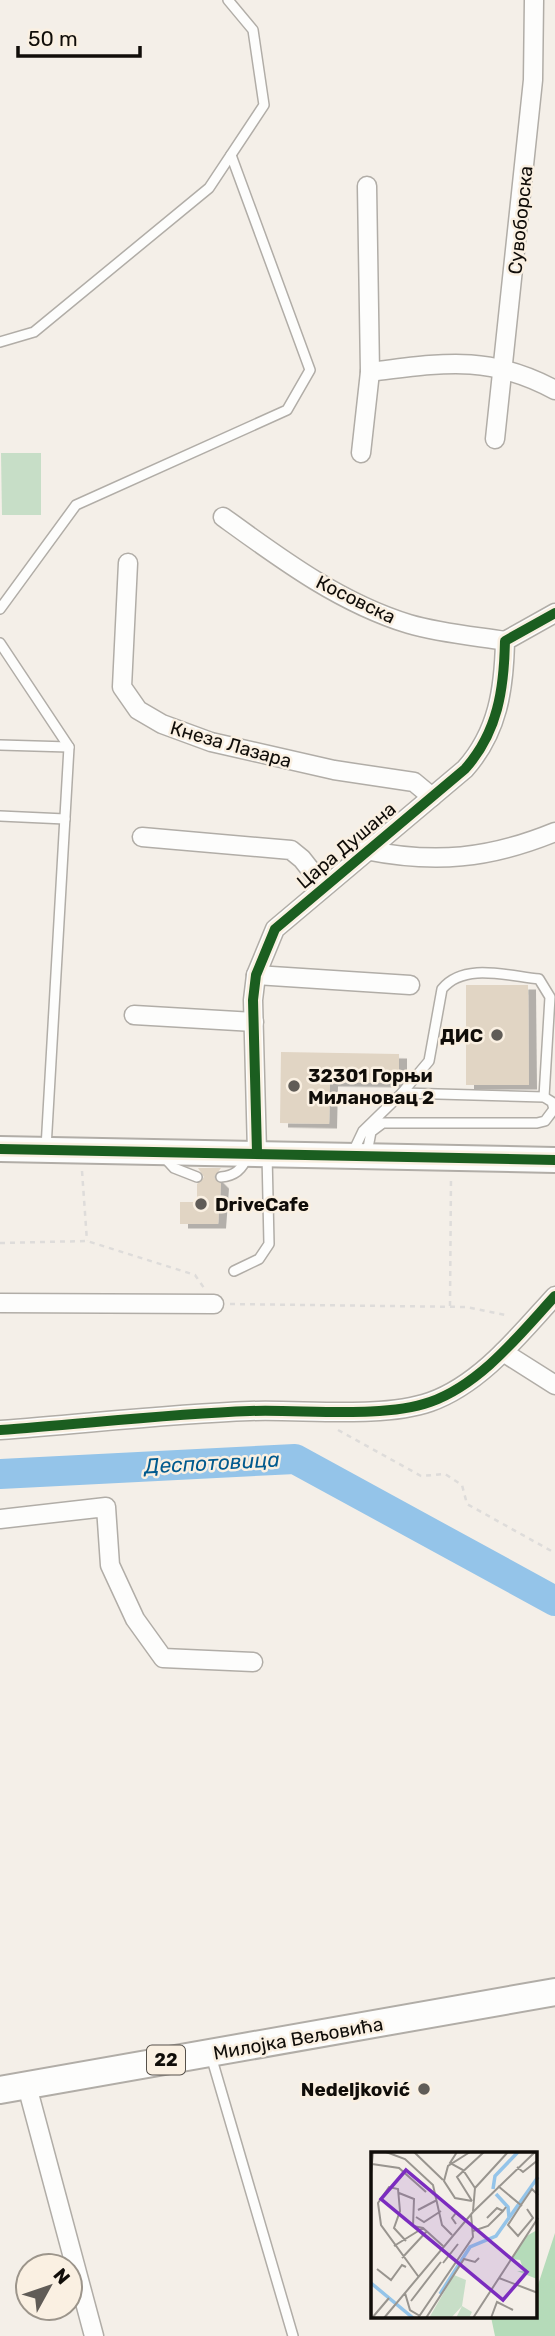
<svg xmlns="http://www.w3.org/2000/svg" width="555" height="2336" font-family="Rubik,sans-serif">
<style>
.green{fill:#c7dec7}
.forest{fill:#b5dbb9}
.lines{fill:none;stroke-linecap:round;stroke-linejoin:round}
.river{stroke:#94c4e9;stroke-width:30}
.building{fill:#e1d5c4;filter:url(#shadow)}
.lane-casing{stroke:#b1ada7;stroke-width:12}
.street-casing{stroke:#b1ada7;stroke-width:21}
.secondary-casing{stroke:#b1ada7;stroke-width:28}
.primary-casing{stroke:#b1ada7;stroke-width:30}
.path{stroke:#dedcda;stroke-width:2.5;stroke-dasharray:5 5;stroke-linecap:butt}
.lane{stroke:#fdfdfc;stroke-width:9}
.street{stroke:#fdfdfc;stroke-width:18}
.secondary{stroke:#fdfdfc;stroke-width:24}
.primary{stroke:#fdfdfc;stroke-width:26}
.cycleway-casing{stroke:#faf0e2;stroke-width:15}
.cycleway{stroke:#1b5e20;stroke-width:10}
.poi-dot{fill:#605c57;stroke:#faf0e2;stroke-width:2.5}
.labels{text-anchor:middle;stroke-width:5;stroke-linejoin:round;paint-order:stroke}
.shield{fill:#faf0e2;stroke:#56514a;stroke-width:2}
.shield-label{font-size:18px;font-weight:bold;fill:#100d09}
.street-label{font-size:19px;fill:#100d09;stroke:#faf0e2}
.poi-label{font-size:19px;font-weight:bold;fill:#100d09;stroke:#faf0e2;text-anchor:end}
.water-label{font-size:21px;font-style:italic;fill:#015a8e;stroke:#faf0e2}
.inset-river{fill:none;stroke:#94c4e9;stroke-width:3.5}
.inset-road{fill:none;stroke:#99958f;stroke-width:2}
.view{fill:#7b2cbf;fill-opacity:0.15;stroke:#7b2cbf;stroke-width:3.5}
.inset-edge{fill:none;stroke:#100d09;stroke-width:3.5}
</style>
<defs>
<filter id="shadow"><feDropShadow dx="8" dy="4.5" stdDeviation="0" flood-color="#0004"/></filter>
</defs>
<rect width="100%" height="100%" fill="#f4efe8"/>
<polygon class="green" points="1,453 41,453 41,515 2,515"/>
<polygon class="forest" points="555,2233 555,2336 495,2336 491,2317 536,2317 536,2291"/>
<g class="lines">
<polyline class="river" points="0,1474 295,1459 555,1601"/>
</g>
<g class="building">
<polygon points="466,985 528,985 529,1085 466,1085"/>
<polygon points="281,1052 399,1054 399,1083 330,1082 329,1124 280,1123"/>
<polygon points="198,1168 221,1168 214,1177 221,1184 218,1224 180,1224 180,1202 197,1202 197,1184 204,1177"/>
</g>
<g class="lines">
<g class="lane-casing">
<g id="lane">
<polyline points="0,342 34,332 209,188 264,105 253,30 228,0"/>
<polyline points="0,609 76,505 287,410 310,370 231,155"/>
<polyline points="0,643 69,747 46,1148"/>
<polyline points="0,745 69,747"/>
<polyline points="0,816 65,819"/>
<path d="M 402,1093 L 429,1061 L 442,989 C 464,962 508,976 539,979 L 550,997 L 544,1097"/>
<polyline points="353,1152 363,1131 402,1093 544,1097 552,1102 554,1109 545,1121 537,1123 383,1123 371,1132 367,1153"/>
<polyline points="163,1156 174,1168 197,1177"/>
<path d="M 221,1177 C 235,1176 243,1169 247,1156"/>
<polyline points="234,1271 259,1259 269,1244 267,1154"/>
<polyline points="211,2056 293,2336"/>
</g>
</g>
<g class="street-casing">
<g id="street">
<path d="M 370,372 C 443,363 488,354 555,390"/>
<polyline points="495,439 533,80 534,0"/>
<polyline points="361,453 370,372 367,186"/>
<path d="M 223,517 C 281,559 340,603 409,624 C 440,633 473,636 505,641"/>
<polyline points="128,563 122,687 138,710 162,724 211,742 334,770 414,782 432,797"/>
<polyline points="142,837 291,850 302,859 324,887"/>
<path d="M 365,850 C 435,864 489,859 555,832"/>
<polyline points="256,975 410,985"/>
<polyline points="134,1015 254,1022"/>
<path d="M 257,1152 L 253,1000 L 256,975 L 275,929 L 465,769 C 498,732 504,689 505,641 L 555,613"/>
<polyline points="0,1303 214,1304"/>
<polyline points="503,1352 555,1385"/>
<path d="M 0,1430 C 83,1424 167,1414 250,1411 C 303,1409 381,1419 430,1402 C 481,1384 520,1334 555,1296"/>
<polyline points="0,1519 106,1507 110,1565 135,1619 163,1658 253,1662"/>
<polyline points="27,2086 94,2336"/>
</g>
</g>
<g class="secondary-casing">
<polyline id="secondary" points="0,1149 555,1160"/>
</g>
<g class="primary-casing">
<polyline id="primary" points="0,2090 555,1992"/>
</g>
<g class="path">
<polyline points="82,1171 87,1241"/>
<polyline points="0,1243 87,1241 195,1275 204,1288"/>
<polyline points="230,1304 466,1307 505,1315"/>
<polyline points="450,1306 451,1177"/>
<polyline points="338,1430 421,1476 445,1474 462,1485 467,1504 555,1553"/>
</g>
<use href="#lane" class="lane"/>
<use href="#street" class="street"/>
<use href="#secondary" class="secondary"/>
<use href="#primary" class="primary"/>
<g class="cycleway-casing">
<g id="cycleway">
<polyline points="0,1149 555,1160"/>
<path d="M 257,1152 L 253,1000 L 256,975 L 275,929 L 465,769 C 498,732 504,689 505,641 L 555,613"/>
<path d="M 0,1430 C 83,1424 167,1414 250,1411 C 303,1409 381,1419 430,1402 C 481,1384 520,1334 555,1296"/>
</g>
</g>
<use href="#cycleway" class="cycleway"/>
</g>
<g class="poi-dot">
<circle cx="497" cy="1035" r="7"/>
<circle cx="294" cy="1086" r="7"/>
<circle cx="201" cy="1204" r="7"/>
<circle cx="424" cy="2089" r="7"/>
</g>
<g class="labels">
<rect class="shield" x="147" y="2045.5" width="38" height="29" rx="5"/>
<g class="shield-label">
<text x="166" y="2066">22</text>
</g>
<g class="street-label">
<text transform="translate(520 220) rotate(-84)" y="7">Сувоборска</text>
<text transform="translate(356 599) rotate(26)" y="7">Косовска</text>
<text transform="translate(231 744) rotate(16)" y="7">Кнеза Лазара</text>
<text transform="translate(346 845) rotate(-40)" y="7">Цара Душана</text>
<text transform="translate(298 2038) rotate(-10)" y="7">Милојка Вељовића</text>
</g>
<g class="poi-label">
<text x="483" y="1042">ДИС</text>
<text x="308" y="1082" text-anchor="start">32301 Горњи<tspan x="308" dy="22">Милановац 2</tspan></text>
<text x="215" y="1211" text-anchor="start">DriveCafe</text>
<text x="410" y="2096">Nedeljković</text>
</g>
<g class="water-label">
<text transform="translate(212 1463) rotate(-3)" y="7">Деспотовица</text>
</g>
</g>
<g transform="translate(371 2152)">
<rect width="166" height="166" fill="#f4efe8"/>
<path d="M 83,123 L 95,128 L 91,154 L 101,160 L 98,166 L 85,166 L 91,154 L 80,166 L 58,166 Z" fill="#c7dec7"/>
<path d="M 166,78 L 166,127 L 146,119 L 153,119 L 149,108 L 140,107 L 154,85 Z" fill="#b5dbb9"/>
<path class="inset-river" d="M 122,37 L 124,24 L 147,0M 125,42 L 137,55 L 138,65M 0,131 L 42,166M 69,142 L 99,95 L 125,84 L 167,25"/>
<path class="inset-road" d="M 15,0 L 34,7 L 62,33 L 71,73 L 81,83M 43,0 L 72,28M 86,0 L 79,11 L 92,18 L 104,36M 99,0 L 77,14 L 73,29 L 84,46 L 101,49M 1,12 L 28,16 L 55,40M 146,15 L 152,20 L 167,8M 0,22 L 2,0M 127,34 L 151,54M 28,41 L 43,47 L 42,74 L 52,76 L 72,94M 101,49 L 86,25 L 113,0M 150,53 L 137,73 L 147,84 L 162,66 L 156,57M 150,53 L 161,37 L 167,43M 47,58 L 66,48M 102,59 L 104,36 L 137,0M 45,65 L 53,70 L 70,59M 116,66 L 126,56 L 132,59 L 135,55M 85,72 L 81,66 L 85,61 L 91,66M 102,79 L 117,74 L 132,59M 35,89 L 23,76 L 29,59 L 27,37 L 18,35 L 7,51 L 10,73 L 47,124M 23,94 L 52,76M 31,106 L 56,79M 72,111 L 87,92M 6,117 L 20,128 L 31,113 L 35,115M 128,126 L 167,141M 34,141 L 39,158 L 49,164M 40,149 L 70,110M 1,166 L 18,146M 13,166 L 102,60 L 164,0M 47,166 L 102,85 L 100,62M 55,166 L 93,107 L 104,110 L 108,106M 102,166 L 167,66M 120,166 L 126,150 L 142,158"/>
<path class="view" d="M 35,18 L 156,120 L 132,148 L 10,47 Z"/>
<rect width="166" height="166" class="inset-edge"/>
</g>
<g transform="translate(49 2287) rotate(50)"><circle r="33" fill="#faf0e2" stroke="#9c958b" stroke-width="2"/>
<path d="M0-5L12 26L0 18L-12 26Z" fill="#605c57"/>
<text y="-10" font-size="19" font-weight="bold" text-anchor="middle" fill="#100d09">N</text>
</g>
<path d="M18 46v10h122v-10" fill="none" stroke="#100d09" stroke-width="3.5"/>
<text x="28" y="46" font-size="21" fill="#100d09" stroke="#faf0e2" stroke-width="5" paint-order="stroke">50 m</text>
</svg>
